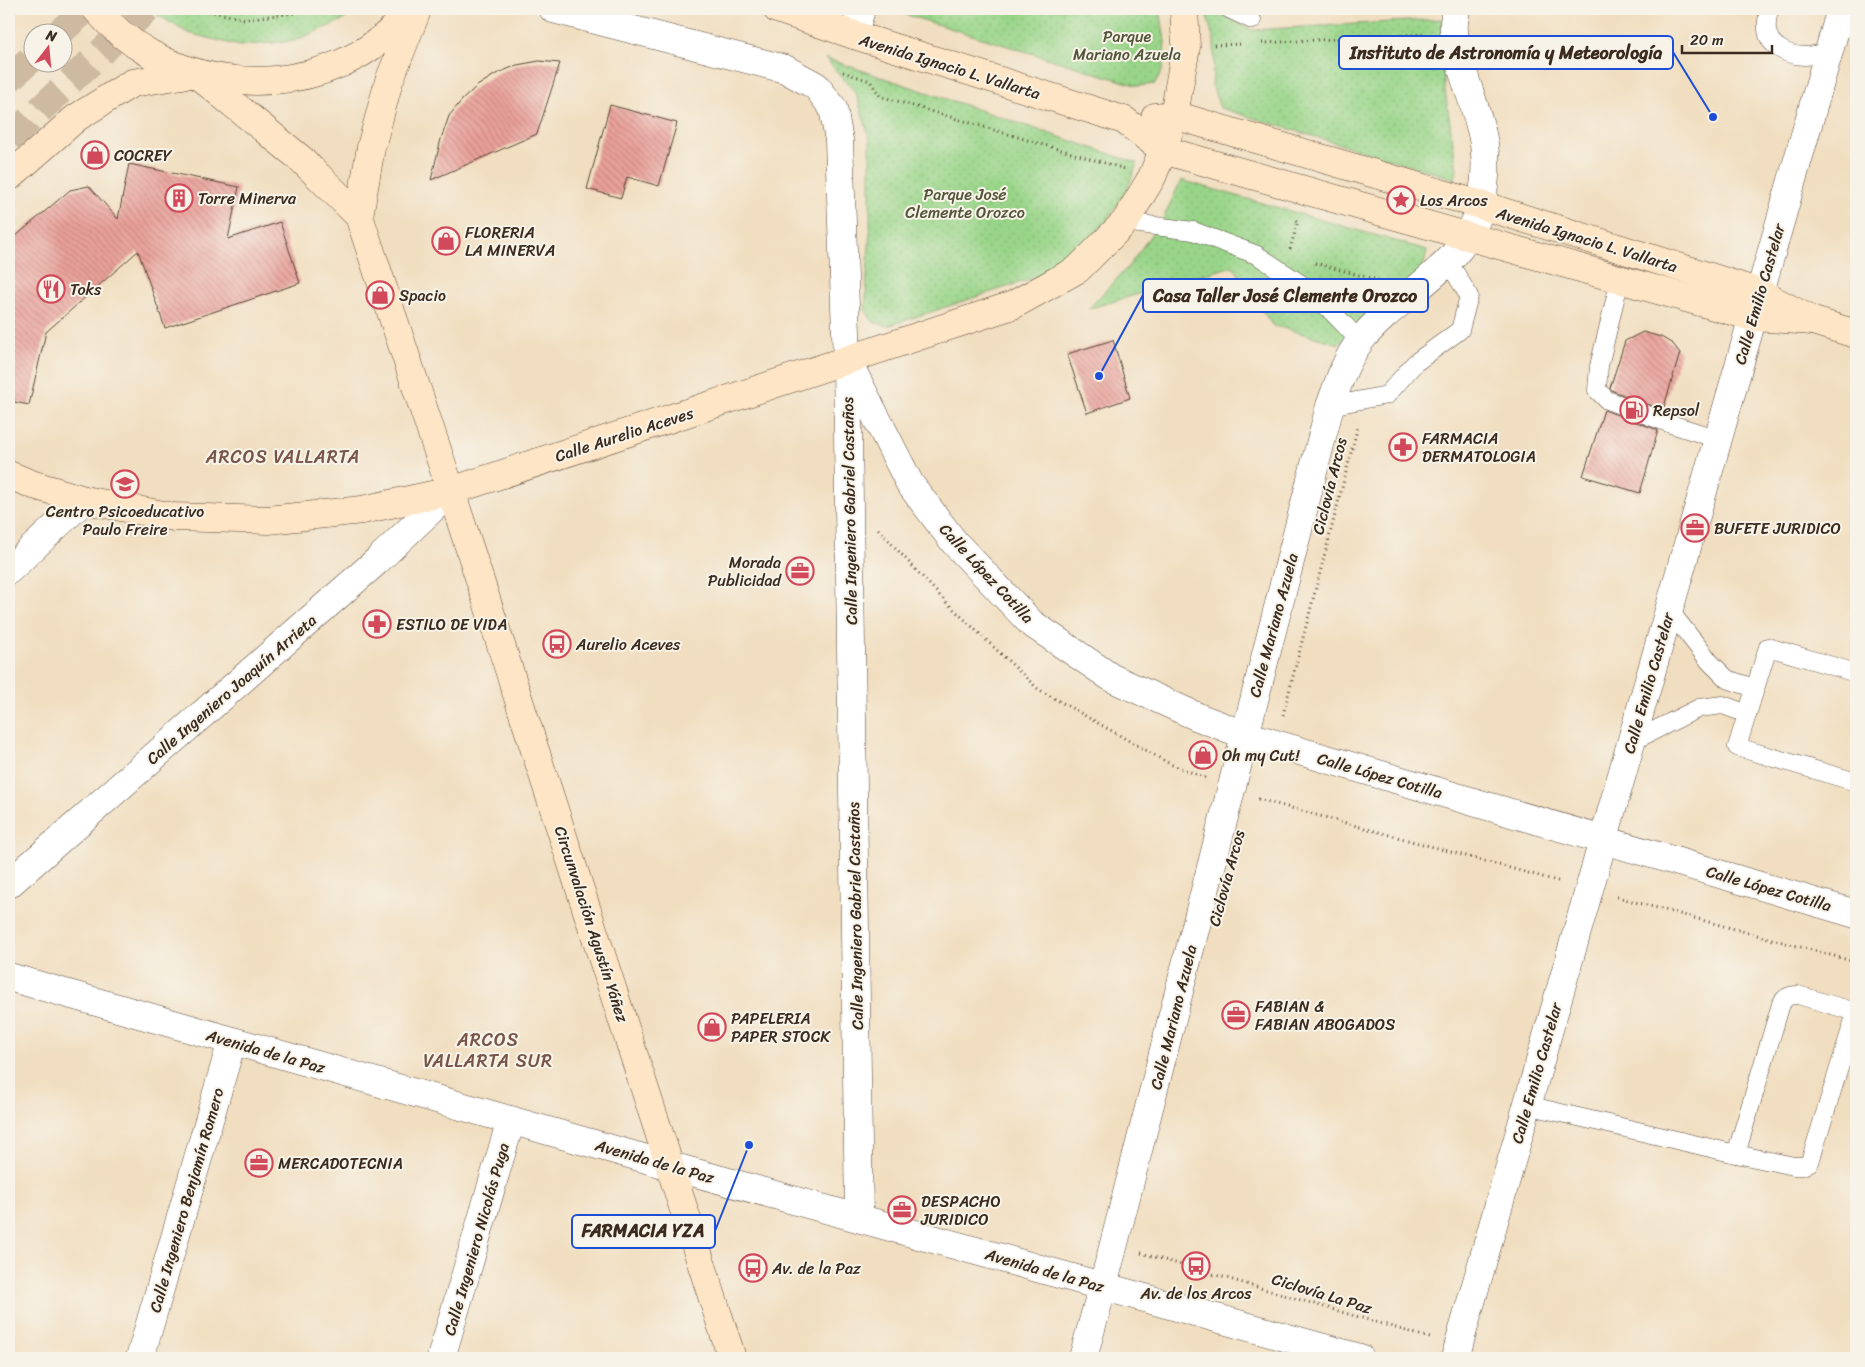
<svg xmlns="http://www.w3.org/2000/svg" width="1865" height="1367" font-family="Sriracha,sans-serif">
<style>
.park{fill:url(#park-dots);stroke:#6a8054}
.building{fill:url(#building-back-hatch)}
.lines{fill:none;stroke-linecap:round;stroke-linejoin:round}
.primary-tunnel{stroke:#cdbaa0;stroke-width:28;stroke-dasharray:28 14;stroke-linecap:butt}
.lane-casing{stroke:#564536;stroke-width:19}
.street-casing{stroke:#564536;stroke-width:29}
.secondary-casing{stroke:#564536;stroke-width:29}
.path{stroke:#564536;stroke-width:3;stroke-dasharray:1 4;stroke-linecap:butt}
.lane{stroke:#fff;stroke-width:18}
.street{stroke:#fff;stroke-width:28}
.secondary{stroke:#fde5c5;stroke-width:28}
.labels{text-anchor:middle;stroke-width:4;stroke-linejoin:round;paint-order:stroke}
.park-label{font-size:16px;fill:#525539;stroke:#f7f3e8}
.street-label{font-size:16px;fill:#3b2a1e;stroke:#f7f3e8}
.poi-label{font-size:16px;fill:#3b2a1e;stroke:#f7f3e8;text-anchor:start}
.neighbourhood-label{font-size:18px;letter-spacing:1px;fill:#785449;stroke:#f7f3e8}
.leader{fill:none;stroke:#1d4ed8;stroke-width:2}
.callout-dot{fill:#1d4ed8;stroke:#f7f3e8;stroke-width:2}
.callout{fill:#f7f3e8;stroke:#1d4ed8;stroke-width:2}
.callout-label{font-size:18px;text-anchor:middle;font-weight:bold;fill:#3b2a1e}
</style>
<defs>
<pattern id="park-dots" width="8" height="8" patternUnits="userSpaceOnUse" patternTransform="scale(1.25)"><rect width="8" height="8" fill="#99d589"/><path d="M2 2h.1M6 6h.1" fill="none" stroke="#85b776" stroke-width="1.8" stroke-linecap="round"/></pattern>
<pattern id="building-back-hatch" width="6" height="6" patternUnits="userSpaceOnUse" patternTransform="scale(1.25)"><rect width="6" height="6" fill="#eaa19a"/><path d="M-1 5l2 2M0 0l6 6M5-1l2 2" fill="none" stroke="#bf837d"/></pattern>
</defs>
<rect width="100%" height="100%" fill="#f7f3e8"/>
<filter id="ink" filterUnits="userSpaceOnUse"><feTurbulence type="fractalNoise" baseFrequency=".02" numOctaves="2"/><feDisplacementMap in="SourceGraphic" scale="10" xChannelSelector="R" yChannelSelector="G"/><feConvolveMatrix kernelMatrix="1 2 1 2 8 2 1 2 1" color-interpolation-filters="sRGB"/></filter>
<filter id="wash" filterUnits="userSpaceOnUse"><feTurbulence type="fractalNoise" baseFrequency=".0096" numOctaves="4" result="noise"/><feDisplacementMap in="SourceGraphic" scale="20" xChannelSelector="R" yChannelSelector="G"/><feGaussianBlur stdDeviation="1.12" result="paint"/><feColorMatrix in="noise" values="0 0 0 0 0 0 0 0 0 0 0 0 0 0 0 0 0 1.4 0 .05"/><feComposite in="paint" operator="in"/></filter>
<g filter="url(#wash)">
<rect width="100%" height="100%" fill="#f1dec0"/>
<g class="park">
<polygon points="147,9 356,9 343,20 294,41 240,46 188,33"/>
<polygon points="894,9 1160,9 1165,41 1163,69 1155,84 1138,86 897,12"/>
<polygon points="1205,9 1210,9 1252,30 1442,19 1444,84 1457,170 1455,179 1220,108 1212,85 1214,63 1214,41"/>
<polygon points="825,58 1137,163 1128,188 1105,223 1074,254 1034,278 888,326 873,322 865,310 870,228 870,140 856,93"/>
<polygon points="1181,180 1427,250 1423,270 1339,344 1272,325 1233,266 1088,309 1128,267 1164,217"/>
</g>
<g id="blocks">
<g class="building">
<polygon points="539,61 560,63 537,134 431,180 441,139 449,116 462,100 477,86 496,74 517,65"/>
<polygon points="610,105 677,123 659,186 627,177 621,198 587,189"/>
<polygon points="129,164 239,187 228,239 280,222 300,283 165,328 138,251 46,332 29,405 9,401 9,242 70,190 89,186 118,219"/>
<polygon points="1643,332 1661,337 1673,344 1680,353 1663,410 1613,391 1610,388 1625,341"/>
<polygon points="1113,340 1130,398 1087,413 1067,354"/>
<polygon points="1604,410 1658,430 1640,493 1583,476"/>
</g>
</g>
</g>
<g filter="url(#ink)">
<use href="#blocks" fill-opacity="0" stroke="#564536" stroke-width="1"/>
<g class="lines">
<g class="primary-tunnel">
<polyline points="60,32 86,9"/>
<polyline points="9,79 32,58"/>
<polyline points="9,139 147,9"/>
</g>
<g class="lane-casing">
<g id="lane">
<polyline points="1229,9 1252,20 1242,9"/>
<path d="M 1769,9 C 1768,15 1766,22 1767,29 C 1768,47 1789,56 1805,56 C 1813,56 1821,53 1829,52"/>
<polyline points="1125,222 1193,231 1257,255 1313,292 1360,341"/>
<polyline points="1620,279 1599,366 1597,390 1607,400 1674,425 1718,439"/>
<polyline points="1330,406 1387,395 1415,363 1460,330 1469,296 1448,261"/>
<polyline points="1669,610 1710,662 1727,679 1754,688"/>
<polyline points="1856,673 1768,647 1737,747 1856,782"/>
<polyline points="1631,742 1699,708 1723,705 1747,714"/>
<path d="M 1856,1012 L 1798,995 C 1789,995 1785,997 1781,1004 L 1736,1154 L 1794,1166 L 1803,1166 L 1810,1162 L 1856,1013"/>
<polyline points="1527,1105 1736,1154"/>
</g>
</g>
<g class="street-casing">
<g id="street">
<polyline points="553,9 785,69 816,86 833,108 839,140 847,361 859,1218"/>
<polyline points="854,35 861,9"/>
<polyline points="850,366 910,484 954,542 1031,623 1112,678 1198,717 1245,735 1856,914"/>
<polyline points="9,570 84,500"/>
<polyline points="9,884 378,560 451,491"/>
<polyline points="9,977 671,1166 1360,1358"/>
<polyline points="140,1358 232,1041"/>
<polyline points="441,1358 511,1120"/>
<path d="M 1083,1358 L 1109,1263 L 1330,406 C 1338,384 1345,361 1360,341 C 1397,294 1466,268 1481,205 C 1485,185 1487,164 1484,144 C 1479,112 1464,82 1457,50 C 1456,44 1454,37 1454,31 C 1453,24 1455,16 1456,9"/>
<polyline points="1455,1358 1841,9"/>
</g>
</g>
<g class="secondary-casing">
<g id="secondary">
<path d="M 96,9 C 159,84 273,102 358,55 C 379,43 397,26 413,9"/>
<polyline points="777,9 854,35 1124,120 1163,150 1753,317 1813,321"/>
<polyline points="1155,117 1174,115 1481,205 1736,285 1760,293 1813,321 1856,334"/>
<polyline points="9,177 76,118 132,83 195,73 301,159 359,216 451,491 732,1358"/>
<polyline points="359,216 371,147 389,81 416,13"/>
<polyline points="9,475 34,485 84,500 174,517 268,520 362,510 451,491 1013,305 1078,269 1125,222 1152,177 1163,150 1174,115 1186,47 1184,9"/>
</g>
</g>
<g class="path">
<polyline points="199,9 245,19 294,13 303,9"/>
<polyline points="1262,43 1425,34"/>
<polyline points="1214,45 1243,44"/>
<polyline points="843,72 870,81 880,96 1125,169"/>
<polyline points="1290,249 1298,221 1293,220"/>
<polyline points="1315,263 1381,281"/>
<polyline points="878,529 944,600 1038,689 1170,764 1206,778"/>
<polyline points="1283,715 1358,426"/>
<polyline points="1258,799 1561,882"/>
<polyline points="1617,897 1856,962"/>
<polyline points="1141,1253 1430,1338"/>
<polyline points="1486,1355 1498,1358"/>
</g>
<use href="#lane" class="lane"/>
<use href="#street" class="street"/>
<use href="#secondary" class="secondary"/>
</g>
</g>
<defs>
<g id="shop-ring" transform="scale(1.4375)"><circle r="9.5" fill="#f7f3e8" stroke="#d1495b" stroke-width="1.5"/><path d="M-5-2.5h2.3a2.7 3.5 0 0 1 5.4 0H5L5.5 6h-11ZM-1.5-2.5h3a1.5 2.3 0 0 0-3 0Z" fill="#d1495b"/></g>
<g id="building-ring" transform="scale(1.4375)"><circle r="9.5" fill="#f7f3e8" stroke="#d1495b" stroke-width="1.5"/><path d="M-4-6H4V6H1V3H-1V6H-4ZM-2.5-4.3h1.7v1.8h-1.7ZM.8-4.3h1.7v1.8H.8ZM-2.5-1h1.7V.8h-1.7ZM.8-1h1.7V.8H.8Z" fill="#d1495b"/></g>
<g id="sight-ring" transform="scale(1.4375)"><circle r="9.5" fill="#f7f3e8" stroke="#d1495b" stroke-width="1.5"/><path d="M0-6L1.8-2.2L6-1.7L2.9 1.2L3.7 5.4L0 3.3L-3.7 5.4L-2.9 1.2L-6-1.7L-1.8-2.2Z" fill="#d1495b"/></g>
<g id="restaurant-ring" transform="scale(1.4375)"><circle r="9.5" fill="#f7f3e8" stroke="#d1495b" stroke-width="1.5"/><path d="M-5-6h1v4h1v-4h1v4h1v-4h1v5L-1.5 .5V6h-2V.5L-5-1ZM5-6V6H3V1.5H1.5Q1.5-4 5-6Z" fill="#d1495b"/></g>
<g id="fuel-ring" transform="scale(1.4375)"><circle r="9.5" fill="#f7f3e8" stroke="#d1495b" stroke-width="1.5"/><path d="M-5.5-6h7V0h2V4h1.3V-2.5L3-4.5l.8-.8L6-3V5H2.5V1h-1V6h-7ZM-4.2-4.7v3.2H.2V-4.7Z" fill="#d1495b"/></g>
<g id="pharmacy-ring" transform="scale(1.4375)"><circle r="9.5" fill="#f7f3e8" stroke="#d1495b" stroke-width="1.5"/><path d="M-2-6h4v4h4v4h-4v4h-4v-4h-4v-4h4Z" fill="#d1495b"/></g>
<g id="school-ring" transform="scale(1.4375)"><circle r="9.5" fill="#f7f3e8" stroke="#d1495b" stroke-width="1.5"/><path d="M0-5L7-2L0 1L-7-2ZM-4 1L0 2.5L4 1V4Q0 6-4 4Z" fill="#d1495b"/></g>
<g id="office-ring" transform="scale(1.4375)"><circle r="9.5" fill="#f7f3e8" stroke="#d1495b" stroke-width="1.5"/><path d="M-6-3h4V-5.5h4V-3h4V5H-6ZM-1-4.5V-3h2v-1.5ZM-6 0V1H6V0Z" fill="#d1495b"/></g>
<g id="bus-ring" transform="scale(1.4375)"><circle r="9.5" fill="#f7f3e8" stroke="#d1495b" stroke-width="1.5"/><path d="M-5-6H5V4H4V6H2V4H-2V6H-4V4H-5ZM-3.5-4V0h7V-4ZM-3.5 1.2v1.5H-2V1.2ZM2 1.2v1.5H3.5V1.2Z" fill="#d1495b"/></g>
</defs>
<g fill-rule="evenodd">
<use href="#shop-ring" x="95" y="155"/>
<use href="#building-ring" x="179" y="198"/>
<use href="#sight-ring" x="1401" y="200"/>
<use href="#shop-ring" x="446" y="241"/>
<use href="#restaurant-ring" x="51" y="289"/>
<use href="#shop-ring" x="380" y="295"/>
<use href="#fuel-ring" x="1634" y="410"/>
<use href="#pharmacy-ring" x="1403" y="447"/>
<use href="#school-ring" x="125" y="484"/>
<use href="#office-ring" x="1695" y="528"/>
<use href="#office-ring" x="800" y="571"/>
<use href="#pharmacy-ring" x="377" y="624"/>
<use href="#bus-ring" x="557" y="644"/>
<use href="#shop-ring" x="1203" y="755"/>
<use href="#office-ring" x="1236" y="1015"/>
<use href="#shop-ring" x="712" y="1027"/>
<use href="#office-ring" x="259" y="1163"/>
<use href="#office-ring" x="902" y="1210"/>
<use href="#bus-ring" x="1196" y="1266"/>
<use href="#bus-ring" x="753" y="1268"/>
</g>
<g class="labels">
<g class="park-label">
<text x="1127" y="42">Parque<tspan x="1127" dy="18">Mariano Azuela</tspan></text>
<text x="965" y="200">Parque José<tspan x="965" dy="18">Clemente Orozco</tspan></text>
</g>
<g class="street-label">
<text transform="translate(950 66) rotate(17)" y="6">Avenida Ignacio L. Vallarta</text>
<text transform="translate(1587 239) rotate(17)" y="6">Avenida Ignacio L. Vallarta</text>
<text transform="translate(1759 294) rotate(-74)" y="6">Calle Emilio Castelar</text>
<text transform="translate(624 434) rotate(-18)" y="6">Calle Aurelio Aceves</text>
<text transform="translate(1329 486) rotate(-76)" y="6">Ciclovía Arcos</text>
<text transform="translate(849 511) rotate(-91)" y="6">Calle Ingeniero Gabriel Castaños</text>
<text transform="translate(987 573) rotate(47)" y="6">Calle López Cotilla</text>
<text transform="translate(1273 625) rotate(-75)" y="6">Calle Mariano Azuela</text>
<text transform="translate(1648 683) rotate(-74)" y="6">Calle Emilio Castelar</text>
<text transform="translate(231 689) rotate(-41)" y="6">Calle Ingeniero Joaquín Arrieta</text>
<text transform="translate(1380 775) rotate(16)" y="6">Calle López Cotilla</text>
<text transform="translate(1226 878) rotate(-75)" y="6">Ciclovía Arcos</text>
<text transform="translate(1769 888) rotate(16)" y="6">Calle López Cotilla</text>
<text transform="translate(855 916) rotate(-91)" y="6">Calle Ingeniero Gabriel Castaños</text>
<text transform="translate(592 924) rotate(72)" y="6">Circunvalación Agustín Yáñez</text>
<text transform="translate(1173 1017) rotate(-76)" y="6">Calle Mariano Azuela</text>
<text transform="translate(266 1051) rotate(16)" y="6">Avenida de la Paz</text>
<text transform="translate(1536 1073) rotate(-74)" y="6">Calle Emilio Castelar</text>
<text transform="translate(655 1161) rotate(16)" y="6">Avenida de la Paz</text>
<text transform="translate(186 1200) rotate(-74)" y="6">Calle Ingeniero Benjamín Romero</text>
<text transform="translate(476 1239) rotate(-74)" y="6">Calle Ingeniero Nicolás Puga</text>
<text transform="translate(1045 1270) rotate(16)" y="6">Avenida de la Paz</text>
<text transform="translate(1322 1293) rotate(17)" y="6">Ciclovía La Paz</text>
</g>
<g class="poi-label">
<text x="114" y="161">COCREY</text>
<text x="198" y="204">Torre Minerva</text>
<text x="1420" y="206">Los Arcos</text>
<text x="465" y="238">FLORERIA<tspan x="465" dy="18">LA MINERVA</tspan></text>
<text x="70" y="295">Toks</text>
<text x="399" y="301">Spacio</text>
<text x="1653" y="416">Repsol</text>
<text x="1422" y="444">FARMACIA<tspan x="1422" dy="18">DERMATOLOGIA</tspan></text>
<text x="125" y="517" text-anchor="middle">Centro Psicoeducativo<tspan x="125" dy="18">Paulo Freire</tspan></text>
<text x="1714" y="534">BUFETE JURIDICO</text>
<text x="781" y="568" text-anchor="end">Morada<tspan x="781" dy="18">Publicidad</tspan></text>
<text x="396" y="630">ESTILO DE VIDA</text>
<text x="576" y="650">Aurelio Aceves</text>
<text x="1222" y="761">Oh my Cut!</text>
<text x="1255" y="1012">FABIAN &amp;<tspan x="1255" dy="18">FABIAN ABOGADOS</tspan></text>
<text x="731" y="1024">PAPELERIA<tspan x="731" dy="18">PAPER STOCK</tspan></text>
<text x="278" y="1169">MERCADOTECNIA</text>
<text x="921" y="1207">DESPACHO<tspan x="921" dy="18">JURIDICO</tspan></text>
<text x="772" y="1274">Av. de la Paz</text>
<text x="1196" y="1299" text-anchor="middle">Av. de los Arcos</text>
</g>
<g class="neighbourhood-label">
<text x="283" y="463">ARCOS VALLARTA</text>
<text x="488" y="1046">ARCOS<tspan x="488" dy="21">VALLARTA SUR</tspan></text>
</g>
</g>
<path class="leader" d="M1713 117L1673 52M1099 376L1143 295M749 1145L715 1231"/>
<g class="callout-dot">
<circle cx="1713" cy="117" r="5"/>
<circle cx="1099" cy="376" r="5"/>
<circle cx="749" cy="1145" r="5"/>
</g>
<g class="callout">
<rect x="1339" y="36" width="334" height="33" rx="5"/>
<rect x="1143" y="279" width="285" height="33" rx="5"/>
<rect x="572" y="1215" width="143" height="33" rx="5"/>
</g>
<g class="callout-label">
<text x="1506" y="59">Instituto de Astronomía y Meteorología</text>
<text x="1285" y="302">Casa Taller José Clemente Orozco</text>
<text x="643" y="1237">FARMACIA YZA</text>
</g>
<rect width="1865" height="1367" fill="none" stroke="#f7f3e8" stroke-width="30"/>
<g transform="translate(48 48) rotate(16)"><circle r="24" fill="#f7f3e8" stroke="#aca397"/>
<path d="M0-4L9 19L0 12L-9 19Z" fill="#d1495b"/>
<text y="-8" font-size="14" font-weight="bold" text-anchor="middle" fill="#3b2a1e">N</text>
</g>
<path d="M1682 45v8h90v-8" fill="none" stroke="#3b2a1e" stroke-width="2.5"/>
<text x="1690" y="45" font-size="15" fill="#3b2a1e" stroke="#f7f3e8" stroke-width="4" paint-order="stroke">20 m</text>
</svg>
